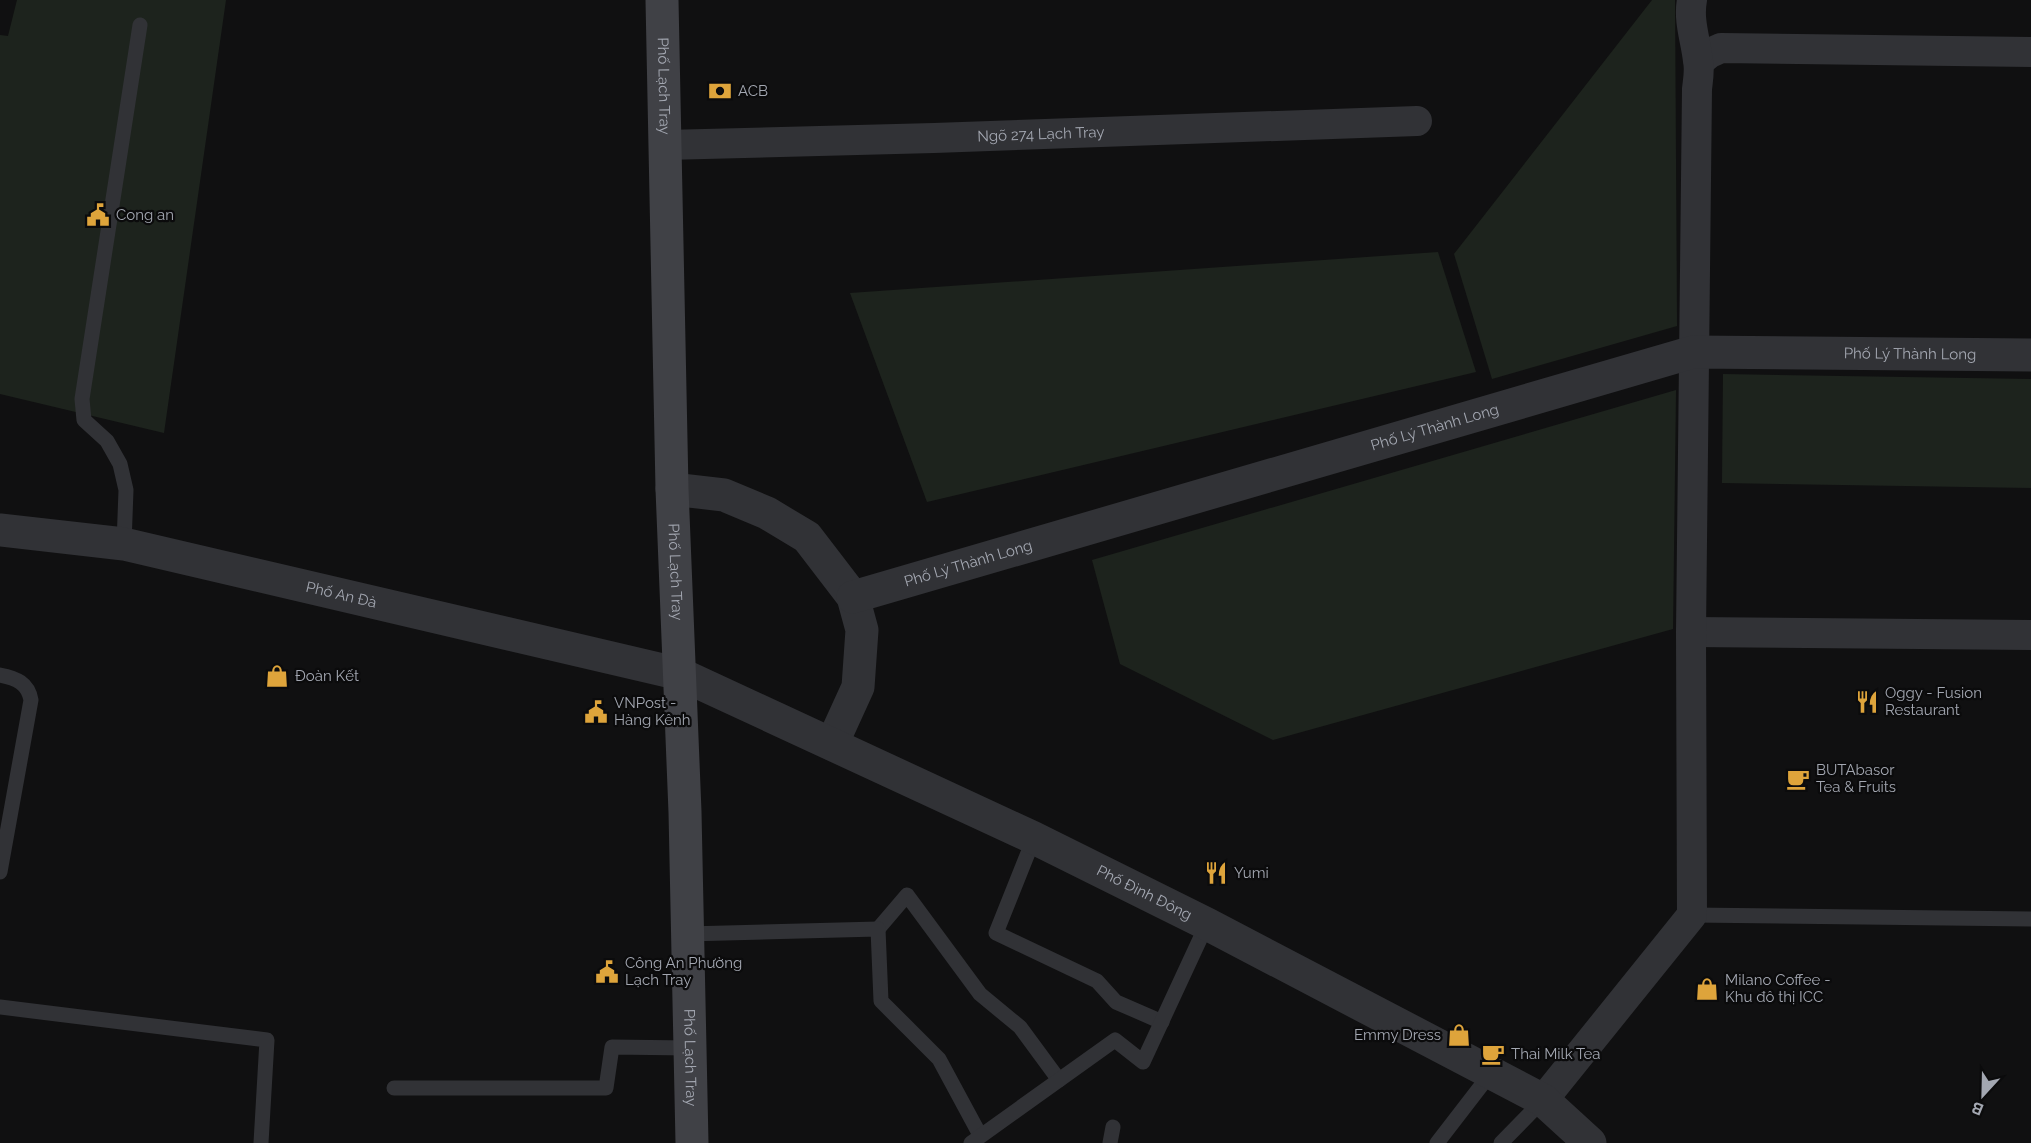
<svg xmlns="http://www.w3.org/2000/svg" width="2031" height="1143" font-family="Raleway,sans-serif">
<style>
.green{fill:#1d231d}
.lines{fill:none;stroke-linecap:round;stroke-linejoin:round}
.service{stroke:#313236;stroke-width:15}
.minor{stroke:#313236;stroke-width:30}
.tertiary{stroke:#313236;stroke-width:33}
.secondary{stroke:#404146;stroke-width:33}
.labels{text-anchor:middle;stroke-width:4.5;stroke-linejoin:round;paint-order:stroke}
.street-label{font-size:15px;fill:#a3a7b1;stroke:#0b0b0c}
.poi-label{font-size:15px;fill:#a3a7b1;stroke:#0b0b0c;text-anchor:start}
</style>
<rect width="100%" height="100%" fill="#101011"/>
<g class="green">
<polygon points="17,0 226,0 164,433 0,394 0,35 8,36"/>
<polygon points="1652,0 1675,0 1677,326 1492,379 1454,254"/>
<polygon points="1438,252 1476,372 927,502 850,293"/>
<polygon points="1723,374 2031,379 2031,488 1722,483"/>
<polygon points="1676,390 1673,629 1273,740 1120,664 1092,560"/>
</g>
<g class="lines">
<g class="service">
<polyline points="124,544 126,490 120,464 107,441 84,420 82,399 140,25"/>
<path d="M 0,675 C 16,678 28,683 31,700 L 0,872"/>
<polyline points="1034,838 996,933 1097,981 1116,1002 1162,1022"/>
<polyline points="1692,915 2031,919"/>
<polyline points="878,929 907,895 980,994 1020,1027 1059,1080"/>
<polyline points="687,934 878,929 881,1001 939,1059 980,1135"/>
<polyline points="0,1007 267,1040 261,1143"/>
<polyline points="394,1088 606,1088 612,1047 689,1048"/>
<polyline points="971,1143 1115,1040 1143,1062 1207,924"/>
<polyline points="1110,1143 1113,1127"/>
<polyline points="1437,1143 1491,1073"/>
<polyline points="1501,1143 1543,1100"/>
</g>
<g class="minor">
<polyline points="1699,62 1710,53 1721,48 2031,52"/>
<path id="s1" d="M 665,145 L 934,138 L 1417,121"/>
<polyline points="1691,632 2031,635"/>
<path d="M 1543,1100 L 1692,915 L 1691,632 L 1697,89 C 1698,80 1700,70 1698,61 C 1696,41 1688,21 1692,0"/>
</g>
<g class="tertiary">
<polyline points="672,489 724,495 767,513 807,537 853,597 862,630 858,687 832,744"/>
<path id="s2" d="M 0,530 L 124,544 L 680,674 L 1034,838 L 1207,924 L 1543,1100 L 1590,1143"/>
<path id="s3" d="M 853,597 L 1693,352 L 2031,355"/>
</g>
<path class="secondary" id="s4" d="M 662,0 L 672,489 L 685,812 L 692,1143"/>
</g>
<defs>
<g id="bank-bare" transform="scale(1.8)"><path d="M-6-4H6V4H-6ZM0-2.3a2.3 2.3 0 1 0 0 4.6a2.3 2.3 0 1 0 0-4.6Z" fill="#dea43b" stroke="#0b0b0c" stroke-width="2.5" paint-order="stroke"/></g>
<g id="civic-bare" transform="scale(1.8)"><path d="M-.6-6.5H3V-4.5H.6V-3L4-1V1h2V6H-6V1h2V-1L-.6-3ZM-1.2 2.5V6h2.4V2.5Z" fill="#dea43b" stroke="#0b0b0c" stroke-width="2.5" paint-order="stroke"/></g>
<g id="shop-bare" transform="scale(1.8)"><path d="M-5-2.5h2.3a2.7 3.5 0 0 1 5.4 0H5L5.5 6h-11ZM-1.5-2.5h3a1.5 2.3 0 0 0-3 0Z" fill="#dea43b" stroke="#0b0b0c" stroke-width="2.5" paint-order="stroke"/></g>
<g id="restaurant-bare" transform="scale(1.8)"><path d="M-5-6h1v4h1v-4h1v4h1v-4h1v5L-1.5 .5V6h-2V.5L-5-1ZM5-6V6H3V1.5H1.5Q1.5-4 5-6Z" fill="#dea43b" stroke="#0b0b0c" stroke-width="2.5" paint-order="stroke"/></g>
<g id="cafe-bare" transform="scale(1.8)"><path d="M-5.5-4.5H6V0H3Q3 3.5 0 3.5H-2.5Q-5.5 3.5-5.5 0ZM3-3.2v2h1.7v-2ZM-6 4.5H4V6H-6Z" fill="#dea43b" stroke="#0b0b0c" stroke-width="2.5" paint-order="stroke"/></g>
</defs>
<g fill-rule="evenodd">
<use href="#bank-bare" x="720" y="91"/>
<use href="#civic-bare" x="98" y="215"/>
<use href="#shop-bare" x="277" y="676"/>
<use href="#restaurant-bare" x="1867" y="702"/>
<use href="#civic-bare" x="596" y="712"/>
<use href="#cafe-bare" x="1798" y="779"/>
<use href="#restaurant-bare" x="1216" y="873"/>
<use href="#civic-bare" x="607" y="972"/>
<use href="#shop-bare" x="1707" y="989"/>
<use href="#shop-bare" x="1459" y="1035"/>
<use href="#cafe-bare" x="1493" y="1054"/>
</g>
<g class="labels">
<g class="street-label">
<text dy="5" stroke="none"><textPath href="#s4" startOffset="86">Phố Lạch Tray</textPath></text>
<text dy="5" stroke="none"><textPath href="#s1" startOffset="376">Ngõ 274 Lạch Tray</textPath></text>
<text dy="5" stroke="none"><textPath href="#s3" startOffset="1092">Phố Lý Thành Long</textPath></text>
<text dy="5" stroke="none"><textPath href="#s3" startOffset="606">Phố Lý Thành Long</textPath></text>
<text dy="5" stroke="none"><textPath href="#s3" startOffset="120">Phố Lý Thành Long</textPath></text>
<text dy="5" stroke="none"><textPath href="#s4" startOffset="572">Phố Lạch Tray</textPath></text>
<text dy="5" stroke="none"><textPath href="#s2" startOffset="348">Phố An Đà</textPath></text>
<text dy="5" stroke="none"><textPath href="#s2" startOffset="1209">Phố Đình Đông</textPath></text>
<text dy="5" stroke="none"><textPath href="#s4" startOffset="1058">Phố Lạch Tray</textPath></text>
</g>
<g class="poi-label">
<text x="738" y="96">ACB</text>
<text x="116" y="220">Cong an</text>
<text x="295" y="681">Đoàn Kết</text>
<text x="1885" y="698">Oggy - Fusion<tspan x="1885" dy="17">Restaurant</tspan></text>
<text x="614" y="708">VNPost -<tspan x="614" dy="17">Hàng Kênh</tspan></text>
<text x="1816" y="775">BUTAbasor<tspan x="1816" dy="17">Tea &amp; Fruits</tspan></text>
<text x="1234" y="878">Yumi</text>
<text x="625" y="968">Công An Phường<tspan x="625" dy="17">Lạch Tray</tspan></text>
<text x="1725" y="985">Milano Coffee -<tspan x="1725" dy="17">Khu đô thị ICC</tspan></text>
<text x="1441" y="1040" text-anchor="end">Emmy Dress</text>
<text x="1511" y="1059">Thai Milk Tea</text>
</g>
</g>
<g transform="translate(1983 1095) rotate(202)" stroke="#0b0b0c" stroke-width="4.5" paint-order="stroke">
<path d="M0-4.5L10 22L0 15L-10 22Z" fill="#a3a7b1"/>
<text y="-9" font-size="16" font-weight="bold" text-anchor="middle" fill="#a3a7b1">B</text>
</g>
</svg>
